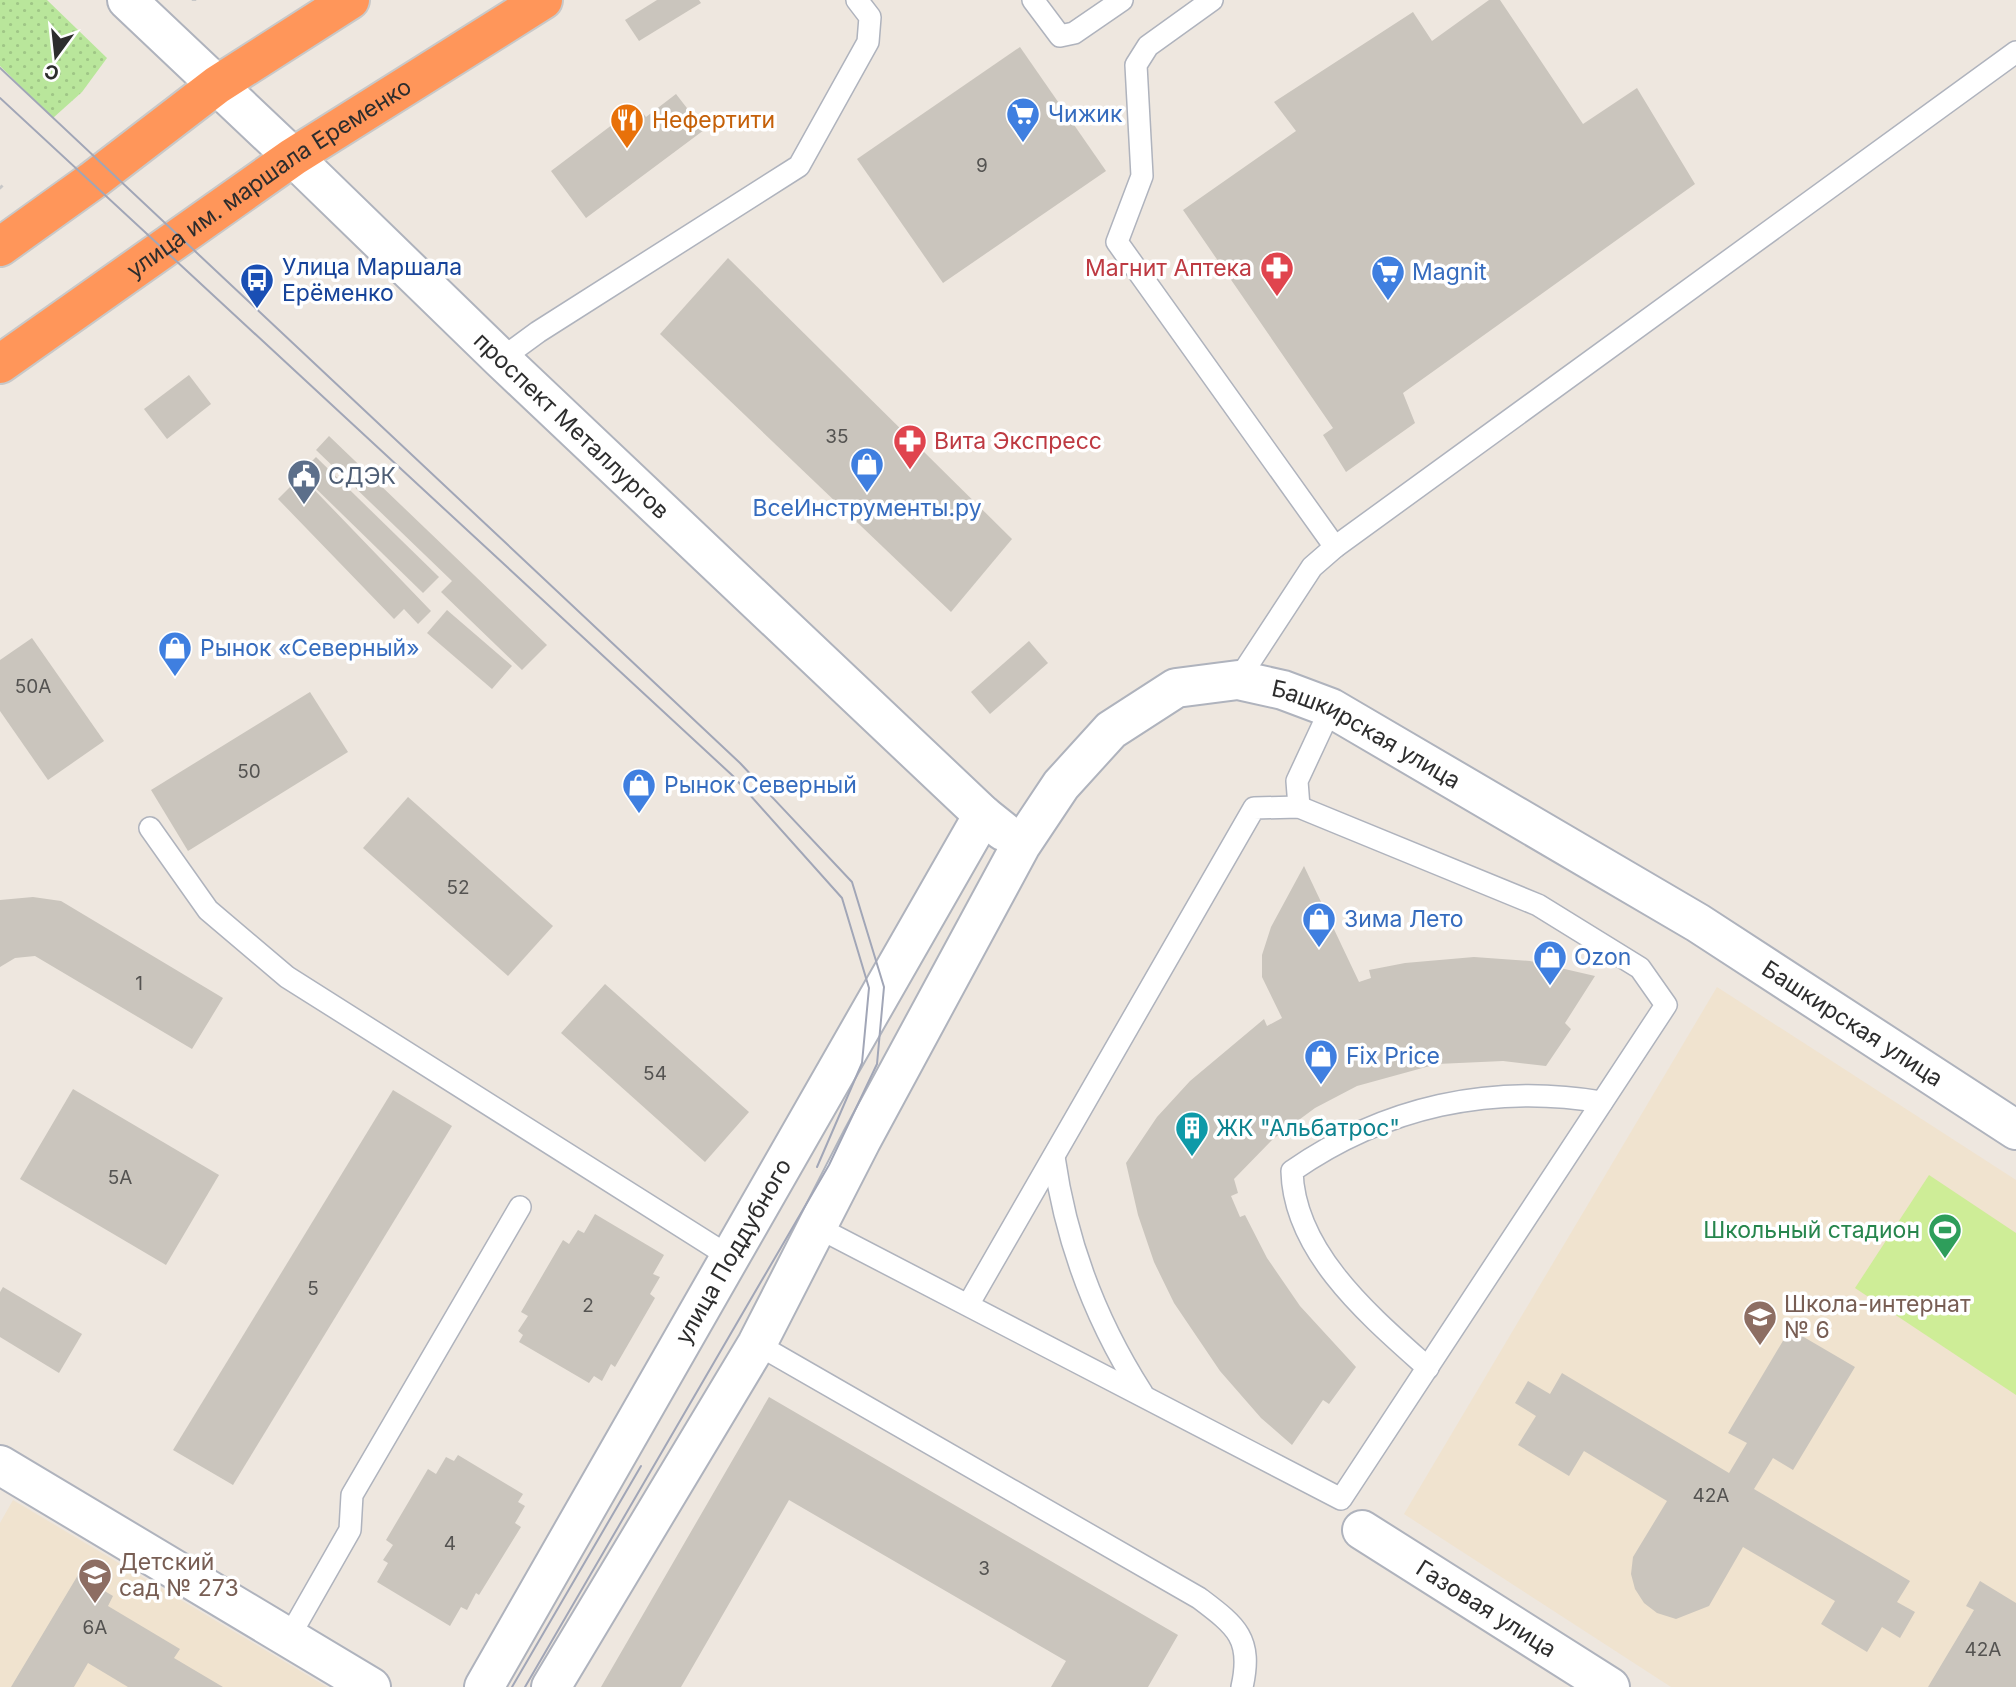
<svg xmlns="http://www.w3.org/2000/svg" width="2016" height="1687" font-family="Inter,sans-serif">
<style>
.education{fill:#f0e3cf}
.green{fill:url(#green-dots)}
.pitch{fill:#ceed97}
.building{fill:#cac5bd}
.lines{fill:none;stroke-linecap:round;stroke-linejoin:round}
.lane-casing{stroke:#afb3bd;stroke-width:24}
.street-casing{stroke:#afb3bd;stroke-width:42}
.secondary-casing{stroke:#afb3bd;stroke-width:42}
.highway-casing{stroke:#c8c8c8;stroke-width:42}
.path{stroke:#c8c8c8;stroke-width:4.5;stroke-dasharray:5 3.5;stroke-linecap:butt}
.lane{stroke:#fff;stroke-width:21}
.street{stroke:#fff;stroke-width:38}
.secondary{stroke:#fff;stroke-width:38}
.highway{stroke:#ff965a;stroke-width:38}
.tram{stroke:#a1a6b7;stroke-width:2}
.labels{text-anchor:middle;stroke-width:7;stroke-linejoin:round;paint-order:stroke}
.number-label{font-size:19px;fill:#545351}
.shop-label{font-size:23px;fill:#366cbe;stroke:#fff;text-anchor:start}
.food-label{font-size:23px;fill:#c56008;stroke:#fff;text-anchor:start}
.street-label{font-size:23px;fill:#2d2d2d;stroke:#fff}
.transit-label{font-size:23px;fill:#164399;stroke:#fff;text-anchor:start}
.health-label{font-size:23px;fill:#be3a42;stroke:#fff;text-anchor:end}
.service-label{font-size:23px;fill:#4e5e75;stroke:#fff;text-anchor:start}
.culture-label{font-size:23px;fill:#0d838f;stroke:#fff;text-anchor:start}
.leisure-label{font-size:23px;fill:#27864d;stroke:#fff;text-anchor:end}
.education-label{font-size:23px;fill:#785e54;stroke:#fff;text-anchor:start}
</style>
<defs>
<pattern id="green-dots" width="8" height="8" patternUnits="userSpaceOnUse" patternTransform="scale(1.75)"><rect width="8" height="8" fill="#b9e69b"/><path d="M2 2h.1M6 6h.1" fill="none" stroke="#9fc686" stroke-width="1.8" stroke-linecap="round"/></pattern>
</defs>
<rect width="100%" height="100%" fill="#eee7df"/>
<g class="education">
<polygon points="1717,987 2016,1180 2016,1687 1671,1687 1404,1514"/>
<polygon points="13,1500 327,1687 0,1687 0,1523"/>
</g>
<polygon class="green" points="0,0 47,0 107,58 82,92 53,118 0,66"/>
<polygon class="pitch" points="1929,1175 2016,1233 2016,1395 1855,1288"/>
<g class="building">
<polygon points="657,0 699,0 701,3 639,41 625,20"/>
<polygon points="1489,0 1500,0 1583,124 1637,88 1695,184 1403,393 1415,423 1346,472 1323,435 1333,428 1183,210 1296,131 1274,102 1413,12 1432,41"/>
<polygon points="1020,47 1106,171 943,283 857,159"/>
<polygon points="676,94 704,130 586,218 551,171 637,106 646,117"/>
<polygon points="728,258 1012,539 951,612 660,334"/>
<polygon points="189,375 211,404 167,439 144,409"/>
<polygon points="329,436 547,645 522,670 441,592 452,581 316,450"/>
<polygon points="316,457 439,577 423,593 300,473"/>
<polygon points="301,476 431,611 418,624 404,609 394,619 278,499"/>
<polygon points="447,610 512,666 492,689 427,633"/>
<polygon points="32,638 104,741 48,780 0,711 0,660"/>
<polygon points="1029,641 1048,663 990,714 971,692"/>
<polygon points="310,692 348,752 188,851 151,790"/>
<polygon points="408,797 553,926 508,976 363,848"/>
<polygon points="1304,866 1359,982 1371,978 1369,970 1405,963 1474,957 1530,961 1595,976 1565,1023 1571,1029 1546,1066 1503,1061 1437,1064 1357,1086 1315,1108 1273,1139 1234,1179 1238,1193 1231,1196 1240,1217 1245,1215 1267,1258 1300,1306 1356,1367 1329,1404 1323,1400 1292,1445 1261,1418 1220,1371 1174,1303 1154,1262 1138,1215 1126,1163 1157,1117 1190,1081 1264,1019 1267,1026 1282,1018 1262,977 1262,955 1271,927"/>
<polygon points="33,897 61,901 223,998 192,1049 35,956 15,958 0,967 0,900"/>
<polygon points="605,984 749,1112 705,1162 561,1033"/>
<polygon points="73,1089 219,1175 166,1265 20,1179"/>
<polygon points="393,1090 452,1126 233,1485 173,1450"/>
<polygon points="595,1214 664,1255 653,1274 660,1277 650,1294 655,1298 615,1367 611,1364 602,1381 594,1376 589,1383 519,1342 523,1335 518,1331 528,1316 521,1312 563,1240 569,1244 578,1230 584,1233"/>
<polygon points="3,1287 82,1334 59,1373 0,1337 0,1292"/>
<polygon points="1790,1329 1855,1367 1793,1470 1773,1458 1754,1489 1910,1581 1897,1602 1915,1612 1900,1638 1882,1627 1867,1652 1821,1624 1835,1601 1743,1547 1709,1606 1676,1619 1657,1613 1644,1603 1635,1589 1631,1574 1633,1557 1667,1501 1584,1451 1569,1476 1518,1445 1536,1416 1515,1403 1528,1381 1550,1394 1562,1373 1729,1473 1747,1443 1728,1433"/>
<polygon points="769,1397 1178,1635 1148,1687 1051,1687 1066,1661 789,1500 681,1687 601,1687"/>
<polygon points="458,1455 523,1494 518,1502 525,1506 515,1523 521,1527 479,1595 476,1593 467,1610 461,1607 450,1626 377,1582 388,1563 383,1560 393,1545 386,1540 428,1469 436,1474 446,1457 454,1461"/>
<polygon points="78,1575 113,1596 108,1606 180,1649 174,1658 223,1687 128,1687 88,1663 74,1687 11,1687"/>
<polygon points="1980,1581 2016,1603 2016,1687 1928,1687 1974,1610 1966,1606"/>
</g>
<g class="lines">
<g class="lane-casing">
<g id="lane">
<polyline points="1033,0 1060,36 1074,33 1122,0"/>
<polyline points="1212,0 1148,46 1136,65 1142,176 1117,242 1335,547"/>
<polyline points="501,359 538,332 799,166 868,42 870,17 857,0"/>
<polyline points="1238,680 1312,567 1335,547 2016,52"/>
<polyline points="1299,807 1297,781 1331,708"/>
<polyline points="150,828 208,910 287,977 730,1257"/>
<path d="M 1054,1157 C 1066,1242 1096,1321 1142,1393"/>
<polyline points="817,1227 1341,1499 1666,1005 1640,968 1538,905 1299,807 1254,808 968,1305"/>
<path d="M 757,1344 L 1199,1598 C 1236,1626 1253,1638 1242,1687"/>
<path d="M 1428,1368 C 1371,1317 1294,1253 1292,1171 C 1384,1107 1491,1083 1602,1102"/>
<polyline points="289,1637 350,1530 352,1495 520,1207"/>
</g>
</g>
<g class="street-casing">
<g id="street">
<path id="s1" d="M 293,157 L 501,359 L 983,815 L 1003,831"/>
<polyline points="0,1465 371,1687"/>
<path id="s2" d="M 1362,1530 L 1610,1687"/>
<path id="s3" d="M 484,1687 L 983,815"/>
<path id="s4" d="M 551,1687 L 757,1344 L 861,1141 L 1021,845 L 1061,785 L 1111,730 L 1176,688 L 1238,680 L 1283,690 L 1331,708 L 1698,923 L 2016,1130"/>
</g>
</g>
<g class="secondary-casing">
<polyline id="secondary" points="127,0 293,157"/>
</g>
<g class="highway-casing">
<g id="highway">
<polyline points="0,247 92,181 217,85 350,0"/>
<path id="s5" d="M 0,364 L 293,157 L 543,0"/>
</g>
</g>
<g class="path">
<polyline points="194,1 194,0"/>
<polyline points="0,186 2,188"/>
</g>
<use href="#lane" class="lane"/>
<use href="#street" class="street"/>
<use href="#secondary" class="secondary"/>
<use href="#highway" class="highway"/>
<g class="tram">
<polyline points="0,68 740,763 852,882 884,987 877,1064 829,1165 525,1687"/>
<polyline points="0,98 733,776 842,898 869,988 862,1063 817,1167"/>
<polyline points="512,1687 641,1466"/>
</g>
</g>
<defs>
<g id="supermarket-pin" transform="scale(1.75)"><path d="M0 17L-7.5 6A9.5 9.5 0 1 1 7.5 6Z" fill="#3f7fe0" stroke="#fff"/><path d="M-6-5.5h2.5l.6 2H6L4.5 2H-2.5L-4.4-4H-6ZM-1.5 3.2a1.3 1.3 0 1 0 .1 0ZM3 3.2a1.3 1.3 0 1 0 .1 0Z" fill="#fff"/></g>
<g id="restaurant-pin" transform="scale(1.75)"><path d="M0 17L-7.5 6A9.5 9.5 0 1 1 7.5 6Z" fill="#e8710a" stroke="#fff"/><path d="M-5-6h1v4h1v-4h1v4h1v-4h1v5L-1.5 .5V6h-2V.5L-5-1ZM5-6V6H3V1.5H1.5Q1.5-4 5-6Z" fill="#fff"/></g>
<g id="pharmacy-pin" transform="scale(1.75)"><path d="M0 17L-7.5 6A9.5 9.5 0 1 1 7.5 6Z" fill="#e0444e" stroke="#fff"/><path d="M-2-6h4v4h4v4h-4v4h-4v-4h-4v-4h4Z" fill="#fff"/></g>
<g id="bus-pin" transform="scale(1.75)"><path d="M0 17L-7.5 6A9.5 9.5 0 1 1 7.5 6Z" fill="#1a4fb4" stroke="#fff"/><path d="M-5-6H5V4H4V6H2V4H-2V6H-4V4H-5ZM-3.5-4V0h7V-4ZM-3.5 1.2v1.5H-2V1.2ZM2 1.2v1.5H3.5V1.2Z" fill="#fff"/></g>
<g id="shop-pin" transform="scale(1.75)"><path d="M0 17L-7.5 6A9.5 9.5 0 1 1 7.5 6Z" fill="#3f7fe0" stroke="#fff"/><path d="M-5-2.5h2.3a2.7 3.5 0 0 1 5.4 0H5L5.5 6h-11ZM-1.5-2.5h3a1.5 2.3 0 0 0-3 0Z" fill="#fff"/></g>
<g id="civic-pin" transform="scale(1.75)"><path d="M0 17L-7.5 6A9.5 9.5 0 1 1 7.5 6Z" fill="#5c6f8a" stroke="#fff"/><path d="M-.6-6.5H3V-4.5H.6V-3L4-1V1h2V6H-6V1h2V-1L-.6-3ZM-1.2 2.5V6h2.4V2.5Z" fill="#fff"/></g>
<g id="building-pin" transform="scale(1.75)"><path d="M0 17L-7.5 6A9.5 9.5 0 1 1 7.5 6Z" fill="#0f9aa8" stroke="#fff"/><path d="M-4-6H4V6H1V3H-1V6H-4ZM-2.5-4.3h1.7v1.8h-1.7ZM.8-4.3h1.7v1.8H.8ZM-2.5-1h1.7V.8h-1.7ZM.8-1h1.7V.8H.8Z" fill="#fff"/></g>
<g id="stadium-pin" transform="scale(1.75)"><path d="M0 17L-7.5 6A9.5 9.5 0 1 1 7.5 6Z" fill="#2e9e5b" stroke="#fff"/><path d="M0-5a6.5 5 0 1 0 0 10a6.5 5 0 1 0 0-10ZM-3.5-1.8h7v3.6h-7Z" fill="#fff"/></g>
<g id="school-pin" transform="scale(1.75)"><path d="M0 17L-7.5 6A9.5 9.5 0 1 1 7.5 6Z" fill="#8d6e63" stroke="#fff"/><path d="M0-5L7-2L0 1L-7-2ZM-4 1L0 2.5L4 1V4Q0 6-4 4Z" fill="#fff"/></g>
</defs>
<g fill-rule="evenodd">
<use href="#supermarket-pin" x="1023" y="114"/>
<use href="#restaurant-pin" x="627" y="120"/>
<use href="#pharmacy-pin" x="1277" y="268"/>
<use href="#supermarket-pin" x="1388" y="272"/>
<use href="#bus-pin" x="257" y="280"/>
<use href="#pharmacy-pin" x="910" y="441"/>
<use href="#shop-pin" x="867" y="464"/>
<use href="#civic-pin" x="304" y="476"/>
<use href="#shop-pin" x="175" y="648"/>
<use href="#shop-pin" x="639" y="785"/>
<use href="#shop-pin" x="1319" y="919"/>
<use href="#shop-pin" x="1550" y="957"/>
<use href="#shop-pin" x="1321" y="1056"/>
<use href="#building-pin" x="1192" y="1128"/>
<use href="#stadium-pin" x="1945" y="1230"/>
<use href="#school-pin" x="1760" y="1317"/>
<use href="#school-pin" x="95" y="1575"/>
</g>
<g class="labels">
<g class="number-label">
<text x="982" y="172">9</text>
<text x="837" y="443">35</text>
<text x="33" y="693">50А</text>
<text x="249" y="778">50</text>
<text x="458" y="894">52</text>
<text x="139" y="990">1</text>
<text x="655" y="1080">54</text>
<text x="120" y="1184">5А</text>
<text x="313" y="1295">5</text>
<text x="588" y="1312">2</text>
<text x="1711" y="1502">42А</text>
<text x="450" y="1550">4</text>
<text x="984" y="1575">3</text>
<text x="95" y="1634">6А</text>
<text x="1983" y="1656">42А</text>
</g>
<g class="shop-label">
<text x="1048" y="122">Чижик</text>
<text x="1412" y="280">Magnit</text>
<text x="867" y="516" text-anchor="middle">ВсеИнструменты.ру</text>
<text x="200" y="656">Рынок «Северный»</text>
<text x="664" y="793">Рынок Северный</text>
<text x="1344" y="927">Зима Лето</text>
<text x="1574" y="965">Ozon</text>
<text x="1346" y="1064">Fix Price</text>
</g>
<g class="food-label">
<text x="652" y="128">Нефертити</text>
</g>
<g class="street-label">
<text dy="8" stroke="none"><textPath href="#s5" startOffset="327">улица им. маршала Еременко</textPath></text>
<text dy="8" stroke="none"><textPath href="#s1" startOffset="387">проспект Металлургов</textPath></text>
<text dy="8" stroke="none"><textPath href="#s4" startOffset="1391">Башкирская улица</textPath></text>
<text dy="8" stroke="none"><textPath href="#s4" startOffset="1958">Башкирская улица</textPath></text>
<text dy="8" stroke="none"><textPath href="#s3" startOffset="502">улица Поддубного</textPath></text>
<text dy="8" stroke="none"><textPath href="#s2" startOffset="147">Газовая улица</textPath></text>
</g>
<g class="transit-label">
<text x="282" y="275">Улица Маршала<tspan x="282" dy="26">Ерёменко</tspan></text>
</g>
<g class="health-label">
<text x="1252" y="276">Магнит Аптека</text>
<text x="934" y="449" text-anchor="start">Вита Экспресс</text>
</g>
<g class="service-label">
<text x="328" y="484">СДЭК</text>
</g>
<g class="culture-label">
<text x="1216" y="1136">ЖК "Альбатрос"</text>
</g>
<g class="leisure-label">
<text x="1920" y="1238">Школьный стадион</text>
</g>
<g class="education-label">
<text x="1784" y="1312">Школа-интернат<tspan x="1784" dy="26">№ 6</tspan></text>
<text x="119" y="1570">Детский<tspan x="119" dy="26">сад № 273</tspan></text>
</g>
</g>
<g transform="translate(56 56) rotate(195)" stroke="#ffffff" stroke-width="5" paint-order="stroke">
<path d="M0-5L12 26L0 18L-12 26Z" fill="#2d2d2d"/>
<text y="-10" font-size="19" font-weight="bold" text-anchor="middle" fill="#2d2d2d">С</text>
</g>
</svg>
